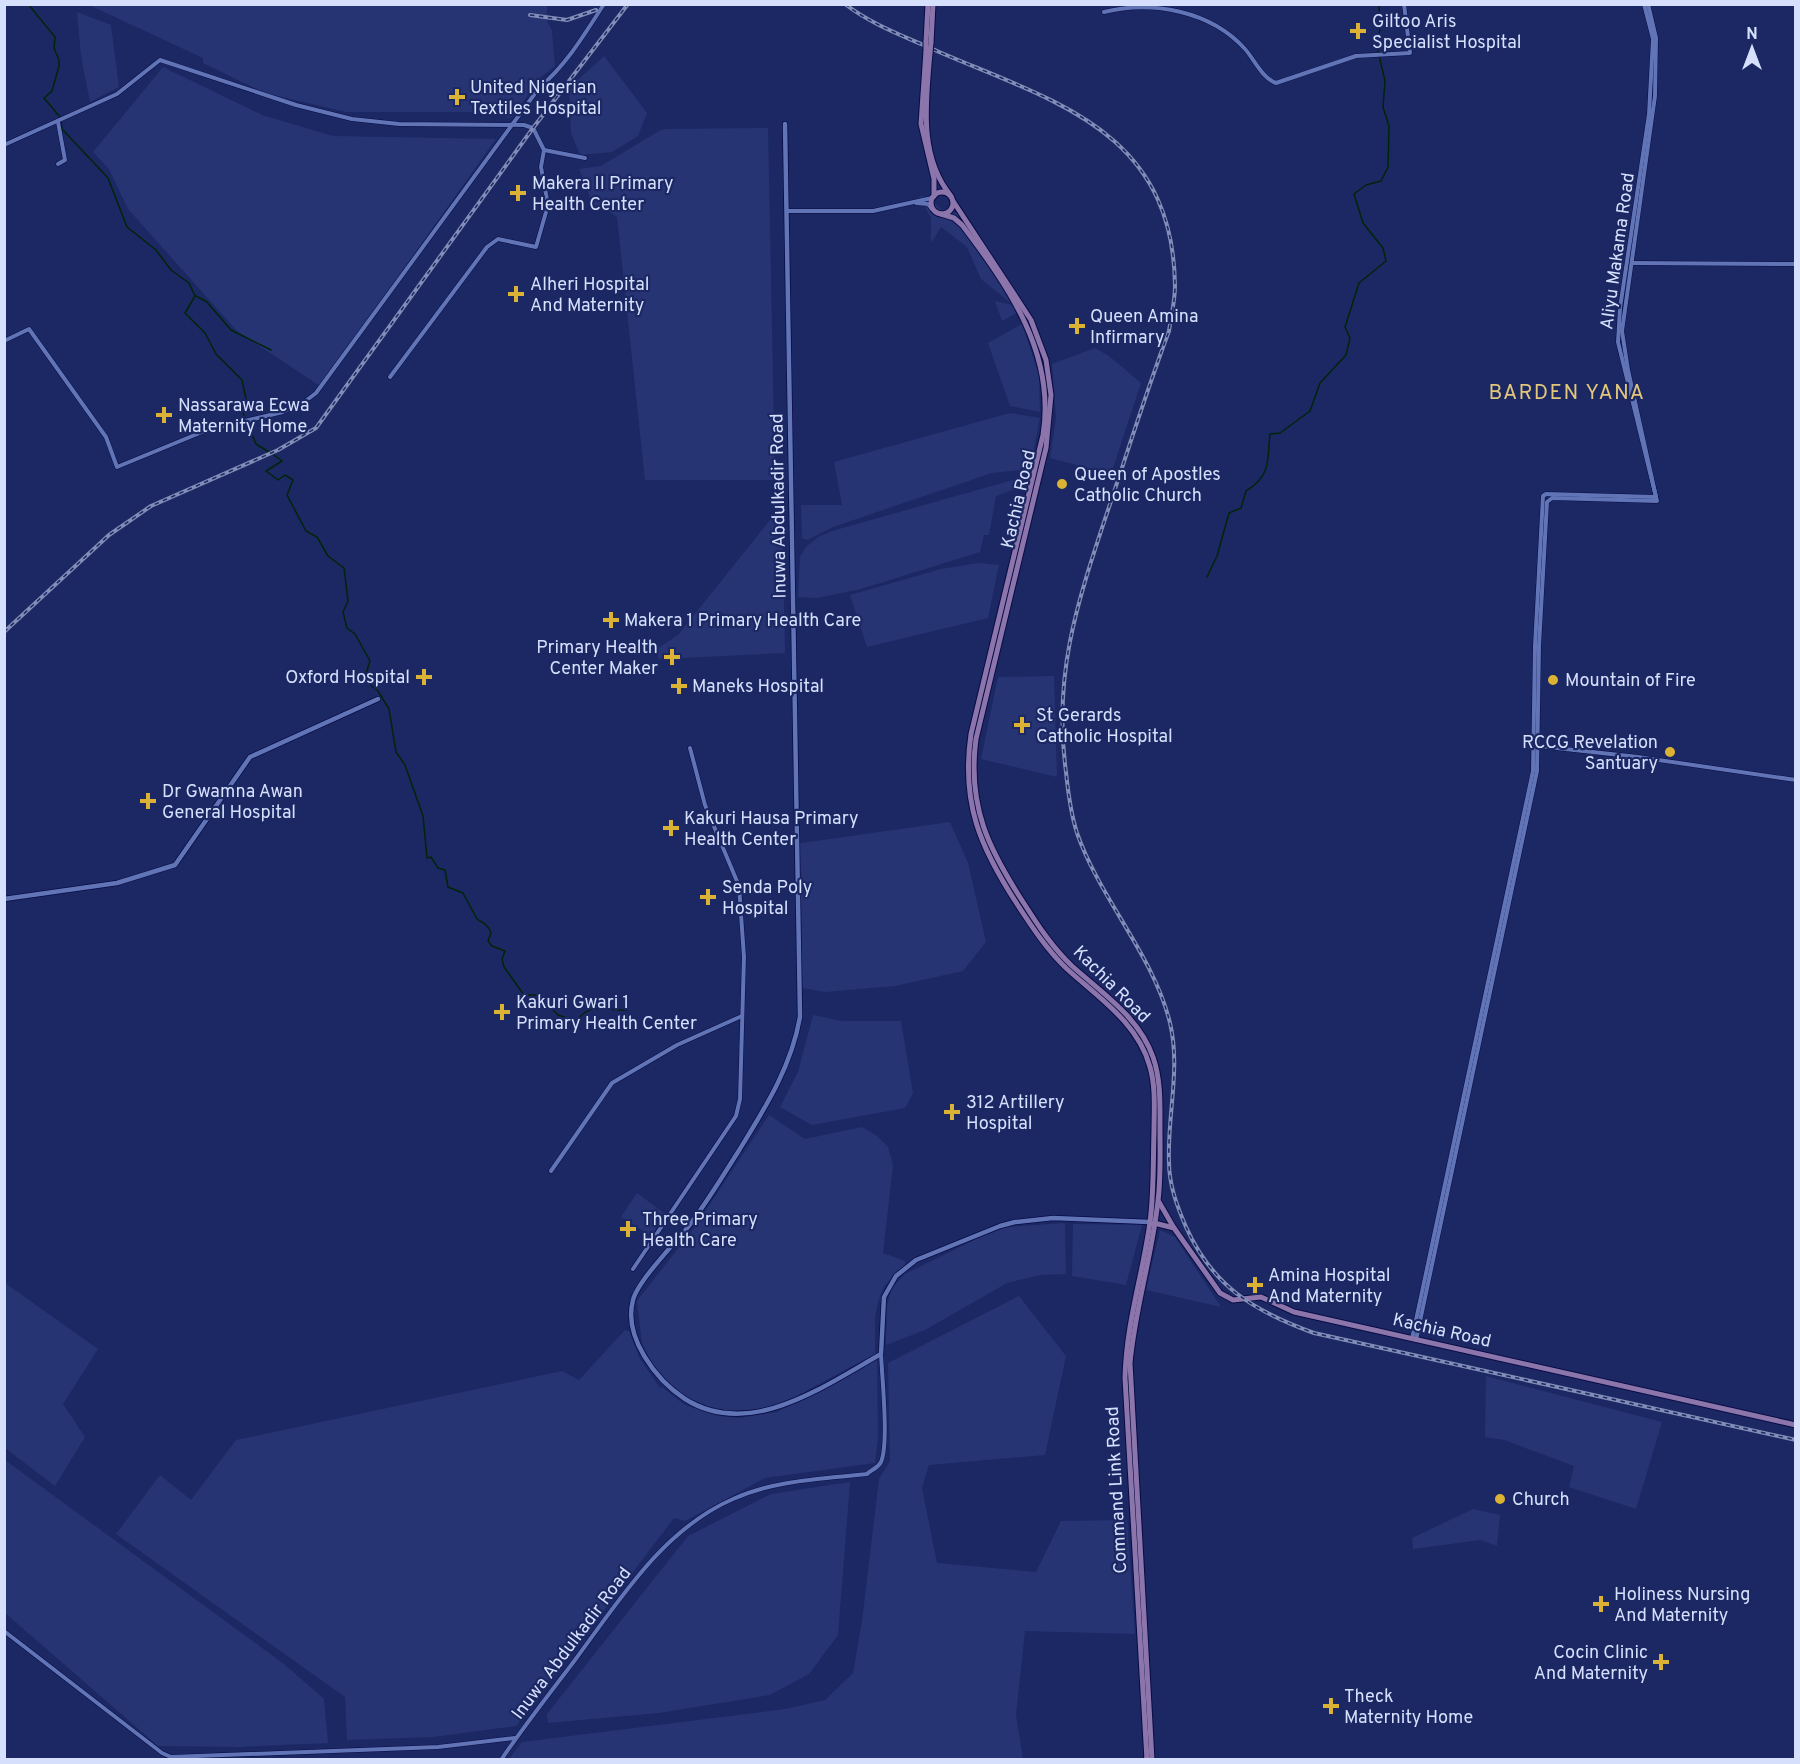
<svg xmlns="http://www.w3.org/2000/svg" width="1800" height="1764" font-family="Overpass,sans-serif">
<style>
.built{fill:#273474}
.lines{fill:none;stroke-linecap:round;stroke-linejoin:round}
.stream{stroke:#002509;stroke-width:1.5}
.tertiary-casing{stroke:#080c45;stroke-width:5}
.secondary-casing{stroke:#080c45;stroke-width:6}
.primary-casing{stroke:#080c45;stroke-width:7}
.trunk-casing{stroke:#080c45;stroke-width:8}
.tertiary{stroke:#6174b6;stroke-width:4}
.secondary{stroke:#6174b6;stroke-width:4.5}
.primary{stroke:#8c75ab;stroke-width:5}
.trunk{stroke:#9a75a8;stroke-width:6}
.rail-casing{stroke:#828db7;stroke-width:4}
.rail{stroke:#1c2863;stroke-width:1.5;stroke-dasharray:4.5;stroke-linecap:butt}
.primary-bridge-casing{stroke:#080c45;stroke-width:7;stroke-linecap:butt}
.primary-bridge{stroke:#8c75ab;stroke-width:5}
.poi-dot{fill:#dbb233;stroke:#1c2863;stroke-width:2}
.labels{text-anchor:middle;stroke-width:4.5;stroke-linejoin:round;paint-order:stroke}
.poi-label{font-size:18px;fill:#d6e0fd;stroke:#1c2863;text-anchor:start}
.street-label{font-size:18px;fill:#d6e0fd;stroke:#1c2863}
.quarter-label{font-size:21px;letter-spacing:1.5px;fill:#e2c77b;stroke:#1c2863}
</style>
<rect width="100%" height="100%" fill="#1c2863"/>
<g class="built">
<polygon points="89,5 547,5 547,21 552,31 555,66 541,77 512,117 507,118 506,112 346,112 265,93 203,63 203,58"/>
<polygon points="77,12 111,25 119,87 90,102 81,56"/>
<polygon points="604,56 647,113 638,136 612,152 580,155 571,133 569,88"/>
<polygon points="163,67 262,115 333,136 496,139 320,386 237,331 128,209 109,169 93,152"/>
<polygon points="768,128 775,480 645,480 617,217 601,206 590,205 589,194 579,169 601,166 659,131 666,129"/>
<polygon points="921,196 930,198 940,209 962,215 1024,309 1002,321 995,301 1013,305 981,279 967,247 941,227 931,243 931,218 919,197"/>
<polygon points="1022,324 1039,375 1040,412 1010,406 988,343"/>
<polygon points="1095,348 1109,356 1141,383 1111,474 1050,458 1056,418 1052,364"/>
<polygon points="1010,413 1040,418 1030,469 992,473 833,527 807,540 802,538 801,505 842,505 834,462"/>
<polygon points="1020,478 1018,488 996,496 989,535 984,535 980,552 861,589 817,598 798,597 800,557 806,547 818,537 832,531"/>
<polygon points="782,505 785,653 659,659 655,650 678,635"/>
<polygon points="978,563 999,565 988,618 867,647 850,595 941,569"/>
<polygon points="1054,676 1057,777 981,759 998,677"/>
<polygon points="950,822 968,863 986,942 963,971 895,986 825,992 797,987 795,844"/>
<polygon points="813,1015 842,1021 901,1021 913,1093 905,1108 812,1125 780,1107 798,1072"/>
<polygon points="769,1115 805,1139 862,1127 877,1136 888,1147 893,1165 883,1253 905,1261 905,1265 884,1286 879,1299 875,1316 875,1354 791,1399 769,1408 729,1411 708,1406 687,1397 668,1382 652,1363 642,1343 637,1301 694,1228"/>
<polygon points="637,1193 665,1214 651,1236 621,1217"/>
<polygon points="1065,1223 1066,1274 1040,1275 1007,1283 925,1330 886,1345 887,1306 892,1288 905,1274 980,1237 1007,1227"/>
<polygon points="1073,1224 1142,1225 1126,1285 1072,1276"/>
<polygon points="1160,1230 1175,1237 1221,1307 1146,1290"/>
<polygon points="5,1283 98,1349 63,1404 85,1437 55,1486 5,1448"/>
<polygon points="1019,1296 1066,1356 1045,1455 929,1465 922,1488 937,1563 1036,1572 1061,1521 1127,1520 1135,1634 1025,1631 1016,1715 1023,1759 509,1759 522,1742 785,1709 825,1700 853,1673 862,1621 879,1479 890,1461 888,1363"/>
<polygon points="625,1330 629,1331 640,1359 660,1388 662,1387 685,1405 718,1416 740,1418 777,1412 877,1360 878,1437 875,1463 765,1478 685,1521 674,1518 516,1726 433,1737 347,1740 345,1697 116,1534 160,1475 191,1500 236,1440 562,1371 579,1380"/>
<polygon points="1486,1376 1662,1422 1636,1509 1569,1487 1574,1466 1504,1440 1485,1437"/>
<polygon points="5,1460 284,1664 324,1699 328,1743 240,1747 158,1746 5,1613"/>
<polygon points="850,1482 838,1635 809,1674 770,1695 659,1713 548,1723 547,1714 688,1536 771,1494"/>
<polygon points="1473,1509 1500,1515 1497,1546 1480,1540 1413,1549 1412,1538"/>
</g>
<g class="lines">
<g class="stream">
<polyline points="28,4 55,37 54,48 59,60 59,66 52,91 44,98 60,117"/>
<polyline points="61,122 62,129 108,178 127,227 156,250 171,270 189,283 195,296 185,313 205,333 216,354 242,380 246,399 243,413 256,444 269,452"/>
<polyline points="196,296 207,302 231,330 271,350"/>
<path d="M 274,455 L 282,461 L 266,471 L 278,480 L 285,475 L 293,480 L 287,495 L 306,531 L 317,537 L 328,556 L 344,568 L 348,601 L 343,612 L 347,628 L 355,634 L 370,661 L 364,680 L 378,691 L 389,709 L 396,752 L 405,765 L 423,816 L 427,858 L 431,857 L 438,868 L 445,870 L 448,887 L 463,893 L 477,919 C 484,924 487,923 491,933 L 488,941 L 492,946 L 505,951 L 502,959 L 504,967 L 524,995 L 538,995 L 558,1015 L 577,1021 C 590,1001 608,1011 627,1010"/>
<path d="M 1207,577 L 1217,556 L 1229,513 L 1241,508 L 1246,491 C 1272,475 1267,460 1270,434 L 1280,433 L 1310,411 L 1320,383 L 1346,355 L 1350,338 L 1345,327 L 1359,283 L 1386,261 L 1383,248 L 1363,223 L 1354,194 L 1366,185 L 1381,181 L 1388,167 L 1389,126 L 1383,107 L 1385,81 L 1377,47 L 1380,29 L 1379,4"/>
</g>
<g class="tertiary-casing">
<g id="tertiary">
<polyline points="1648,4 1656,38 1655,96 1622,331 1628,370 1656,497"/>
<path d="M 1104,12 C 1152,0 1211,11 1245,49 C 1254,59 1262,78 1276,83 L 1356,56 L 1410,53 L 1404,4"/>
<polyline points="58,122 65,160 58,164"/>
<polyline points="4,145 117,94 160,60 296,105 352,119 399,124 524,125 533,128 544,150 541,167 548,205 536,247 498,239 487,247 390,377"/>
<polyline points="544,150 585,158"/>
<polyline points="916,203 928,204 932,209"/>
<polyline points="787,211 873,211 932,198"/>
<polyline points="1632,263 1796,264"/>
<path d="M 4,341 L 29,329 L 106,437 L 117,467 L 207,430 L 283,412 L 303,403 L 316,393 L 539,88 C 567,64 584,35 604,4"/>
<polyline points="1538,746 1638,757 1796,780"/>
<polyline points="551,1171 612,1083 677,1045 742,1016"/>
<polyline points="633,1269 736,1116 740,1099 744,957 739,886 705,805 690,748"/>
<polyline points="1412,1339 1533,771 1535,646 1543,496 1546,494 1656,497"/>
<polyline points="1416,1340 1537,771 1539,646 1547,502 1552,498 1657,501 1618,342 1620,308 1649,114 1653,39 1644,4"/>
<polyline points="4,1631 162,1753 171,1757 438,1747 515,1738"/>
<path d="M 501,1760 C 524,1726 550,1693 575,1660 C 619,1601 662,1530 733,1499 C 775,1480 821,1479 867,1474 C 871,1470 878,1468 881,1462 C 889,1443 882,1378 881,1354"/>
</g>
</g>
<g class="secondary-casing">
<g id="secondary">
<path d="M 785,124 L 800,1017 C 791,1068 765,1108 738,1152 C 722,1177 706,1204 688,1227 C 674,1244 638,1281 633,1300 C 623,1337 656,1380 685,1399 C 750,1440 824,1386 881,1354 L 884,1297 L 896,1276 L 916,1260 L 1000,1226 L 1015,1222 L 1053,1218 L 1150,1222"/>
<polyline points="4,899 117,883 175,865 250,757 378,699"/>
</g>
</g>
<g class="primary-casing">
<g id="primary">
<polyline points="926,42 928,4"/>
<polyline points="931,43 933,4"/>
<polyline points="926,51 921,124 934,179 934,196"/>
<path d="M 930,53 C 926,101 918,156 951,196"/>
<circle cx="942" cy="203" r="11"/>
<path d="M 953,201 L 1031,320 L 1046,360 L 1051,395 L 1046,448 L 976,739 C 967,807 989,850 1025,905 C 1039,927 1053,948 1072,966 C 1102,993 1139,1017 1153,1057 C 1161,1080 1160,1104 1160,1129 C 1160,1153 1161,1177 1158,1201 C 1152,1256 1135,1308 1130,1363 L 1152,1760"/>
<path d="M 941,214 L 954,218 L 962,225 C 1009,287 1056,354 1043,435 L 971,734 C 961,803 980,847 1017,904 C 1032,927 1047,950 1067,969 C 1099,998 1138,1023 1150,1067 C 1156,1088 1154,1110 1154,1131 C 1153,1161 1154,1192 1150,1222 C 1143,1274 1126,1324 1125,1378 L 1147,1760"/>
<polyline points="1159,1202 1174,1228 1220,1293 1233,1300 1261,1297 1294,1312 1796,1425"/>
<polyline points="1154,1223 1174,1228"/>
</g>
</g>
<g class="trunk-casing">
<polyline id="trunk" points="1147,1760 1147,1759"/>
</g>
<use href="#tertiary" class="tertiary"/>
<use href="#secondary" class="secondary"/>
<use href="#primary" class="primary"/>
<use href="#trunk" class="trunk"/>
<g class="rail-casing">
<g id="rail">
<path d="M 845,4 C 871,24 901,35 930,48 C 1050,101 1173,127 1175,286 C 1175,301 1171,317 1169,331 C 1148,387 1130,444 1111,501 C 1080,595 1052,670 1066,772 C 1068,792 1071,814 1077,833 C 1100,899 1154,956 1170,1023 C 1181,1069 1167,1116 1169,1162 C 1169,1185 1177,1206 1186,1227 C 1213,1287 1254,1311 1314,1333 L 1796,1440"/>
<polyline points="530,15 567,20 596,10"/>
<polyline points="4,632 109,535 151,506 278,450 316,428 533,128 628,4"/>
</g>
</g>
<use href="#rail" class="rail"/>
<g class="primary-bridge-casing">
<g id="primary-bridge">
<polyline points="926,51 926,42"/>
<polyline points="930,53 931,43"/>
</g>
</g>
<use href="#primary-bridge" class="primary-bridge"/>
</g>
<g class="poi-dot">
<path d="M1355 22h6v6h6v6h-6v6h-6v-6h-6v-6h6z"/>
<path d="M454 88h6v6h6v6h-6v6h-6v-6h-6v-6h6z"/>
<path d="M515 184h6v6h6v6h-6v6h-6v-6h-6v-6h6z"/>
<path d="M513 285h6v6h6v6h-6v6h-6v-6h-6v-6h6z"/>
<path d="M1074 317h6v6h6v6h-6v6h-6v-6h-6v-6h6z"/>
<path d="M161 406h6v6h6v6h-6v6h-6v-6h-6v-6h6z"/>
<circle cx="1062" cy="484" r="6"/>
<path d="M608 611h6v6h6v6h-6v6h-6v-6h-6v-6h6z"/>
<path d="M669 648h6v6h6v6h-6v6h-6v-6h-6v-6h6z"/>
<path d="M421 668h6v6h6v6h-6v6h-6v-6h-6v-6h6z"/>
<circle cx="1553" cy="680" r="6"/>
<path d="M676 677h6v6h6v6h-6v6h-6v-6h-6v-6h6z"/>
<path d="M1019 716h6v6h6v6h-6v6h-6v-6h-6v-6h6z"/>
<circle cx="1670" cy="752" r="6"/>
<path d="M145 792h6v6h6v6h-6v6h-6v-6h-6v-6h6z"/>
<path d="M668 819h6v6h6v6h-6v6h-6v-6h-6v-6h6z"/>
<path d="M705 888h6v6h6v6h-6v6h-6v-6h-6v-6h6z"/>
<path d="M499 1003h6v6h6v6h-6v6h-6v-6h-6v-6h6z"/>
<path d="M949 1103h6v6h6v6h-6v6h-6v-6h-6v-6h6z"/>
<path d="M625 1220h6v6h6v6h-6v6h-6v-6h-6v-6h6z"/>
<path d="M1252 1276h6v6h6v6h-6v6h-6v-6h-6v-6h6z"/>
<circle cx="1500" cy="1499" r="6"/>
<path d="M1598 1595h6v6h6v6h-6v6h-6v-6h-6v-6h6z"/>
<path d="M1658 1653h6v6h6v6h-6v6h-6v-6h-6v-6h6z"/>
<path d="M1328 1697h6v6h6v6h-6v6h-6v-6h-6v-6h6z"/>
</g>
<g class="labels">
<g class="poi-label">
<text x="1372" y="27">Giltoo Aris<tspan x="1372" dy="21">Specialist Hospital</tspan></text>
<text x="470" y="93">United Nigerian<tspan x="470" dy="21">Textiles Hospital</tspan></text>
<text x="532" y="189">Makera II Primary<tspan x="532" dy="21">Health Center</tspan></text>
<text x="530" y="290">Alheri Hospital<tspan x="530" dy="21">And Maternity</tspan></text>
<text x="1090" y="322">Queen Amina<tspan x="1090" dy="21">Infirmary</tspan></text>
<text x="178" y="411">Nassarawa Ecwa<tspan x="178" dy="21">Maternity Home</tspan></text>
<text x="1074" y="480">Queen of Apostles<tspan x="1074" dy="21">Catholic Church</tspan></text>
<text x="624" y="626">Makera 1 Primary Health Care</text>
<text x="658" y="653" text-anchor="end">Primary Health<tspan x="658" dy="21">Center Maker</tspan></text>
<text x="410" y="683" text-anchor="end">Oxford Hospital</text>
<text x="1565" y="686">Mountain of Fire</text>
<text x="692" y="692">Maneks Hospital</text>
<text x="1036" y="721">St Gerards<tspan x="1036" dy="21">Catholic Hospital</tspan></text>
<text x="1658" y="748" text-anchor="end">RCCG Revelation<tspan x="1658" dy="21">Santuary</tspan></text>
<text x="162" y="797">Dr Gwamna Awan<tspan x="162" dy="21">General Hospital</tspan></text>
<text x="684" y="824">Kakuri Hausa Primary<tspan x="684" dy="21">Health Center</tspan></text>
<text x="722" y="893">Senda Poly<tspan x="722" dy="21">Hospital</tspan></text>
<text x="516" y="1008">Kakuri Gwari 1<tspan x="516" dy="21">Primary Health Center</tspan></text>
<text x="966" y="1108">312 Artillery<tspan x="966" dy="21">Hospital</tspan></text>
<text x="642" y="1225">Three Primary<tspan x="642" dy="21">Health Care</tspan></text>
<text x="1268" y="1281">Amina Hospital<tspan x="1268" dy="21">And Maternity</tspan></text>
<text x="1512" y="1505">Church</text>
<text x="1614" y="1600">Holiness Nursing<tspan x="1614" dy="21">And Maternity</tspan></text>
<text x="1648" y="1658" text-anchor="end">Cocin Clinic<tspan x="1648" dy="21">And Maternity</tspan></text>
<text x="1344" y="1702">Theck<tspan x="1344" dy="21">Maternity Home</tspan></text>
</g>
<g class="street-label">
<text transform="translate(1617 251) rotate(-82)" y="6">Aliyu Makama Road</text>
<text transform="translate(1018 499) rotate(-77)" y="6">Kachia Road</text>
<text transform="translate(778 506) rotate(-91)" y="6">Inuwa Abdulkadir Road</text>
<text transform="translate(1112 984) rotate(45)" y="6">Kachia Road</text>
<text transform="translate(1442 1330) rotate(13)" y="6">Kachia Road</text>
<text transform="translate(1116 1490) rotate(-93)" y="6">Command Link Road</text>
<text transform="translate(571 1643) rotate(-53)" y="6">Inuwa Abdulkadir Road</text>
</g>
<g class="quarter-label">
<text x="1567" y="399">BARDEN YANA</text>
</g>
</g>
<rect width="1800" height="1764" fill="none" stroke="#d6e0fd" stroke-width="12"/>
<g transform="translate(1752 48)" stroke="#1c2863" stroke-width="4.5" paint-order="stroke">
<path d="M0-4.5L10 22L0 15L-10 22Z" fill="#d6e0fd"/>
<text y="-9" font-size="16" font-weight="bold" text-anchor="middle" fill="#d6e0fd">N</text>
</g>
</svg>
